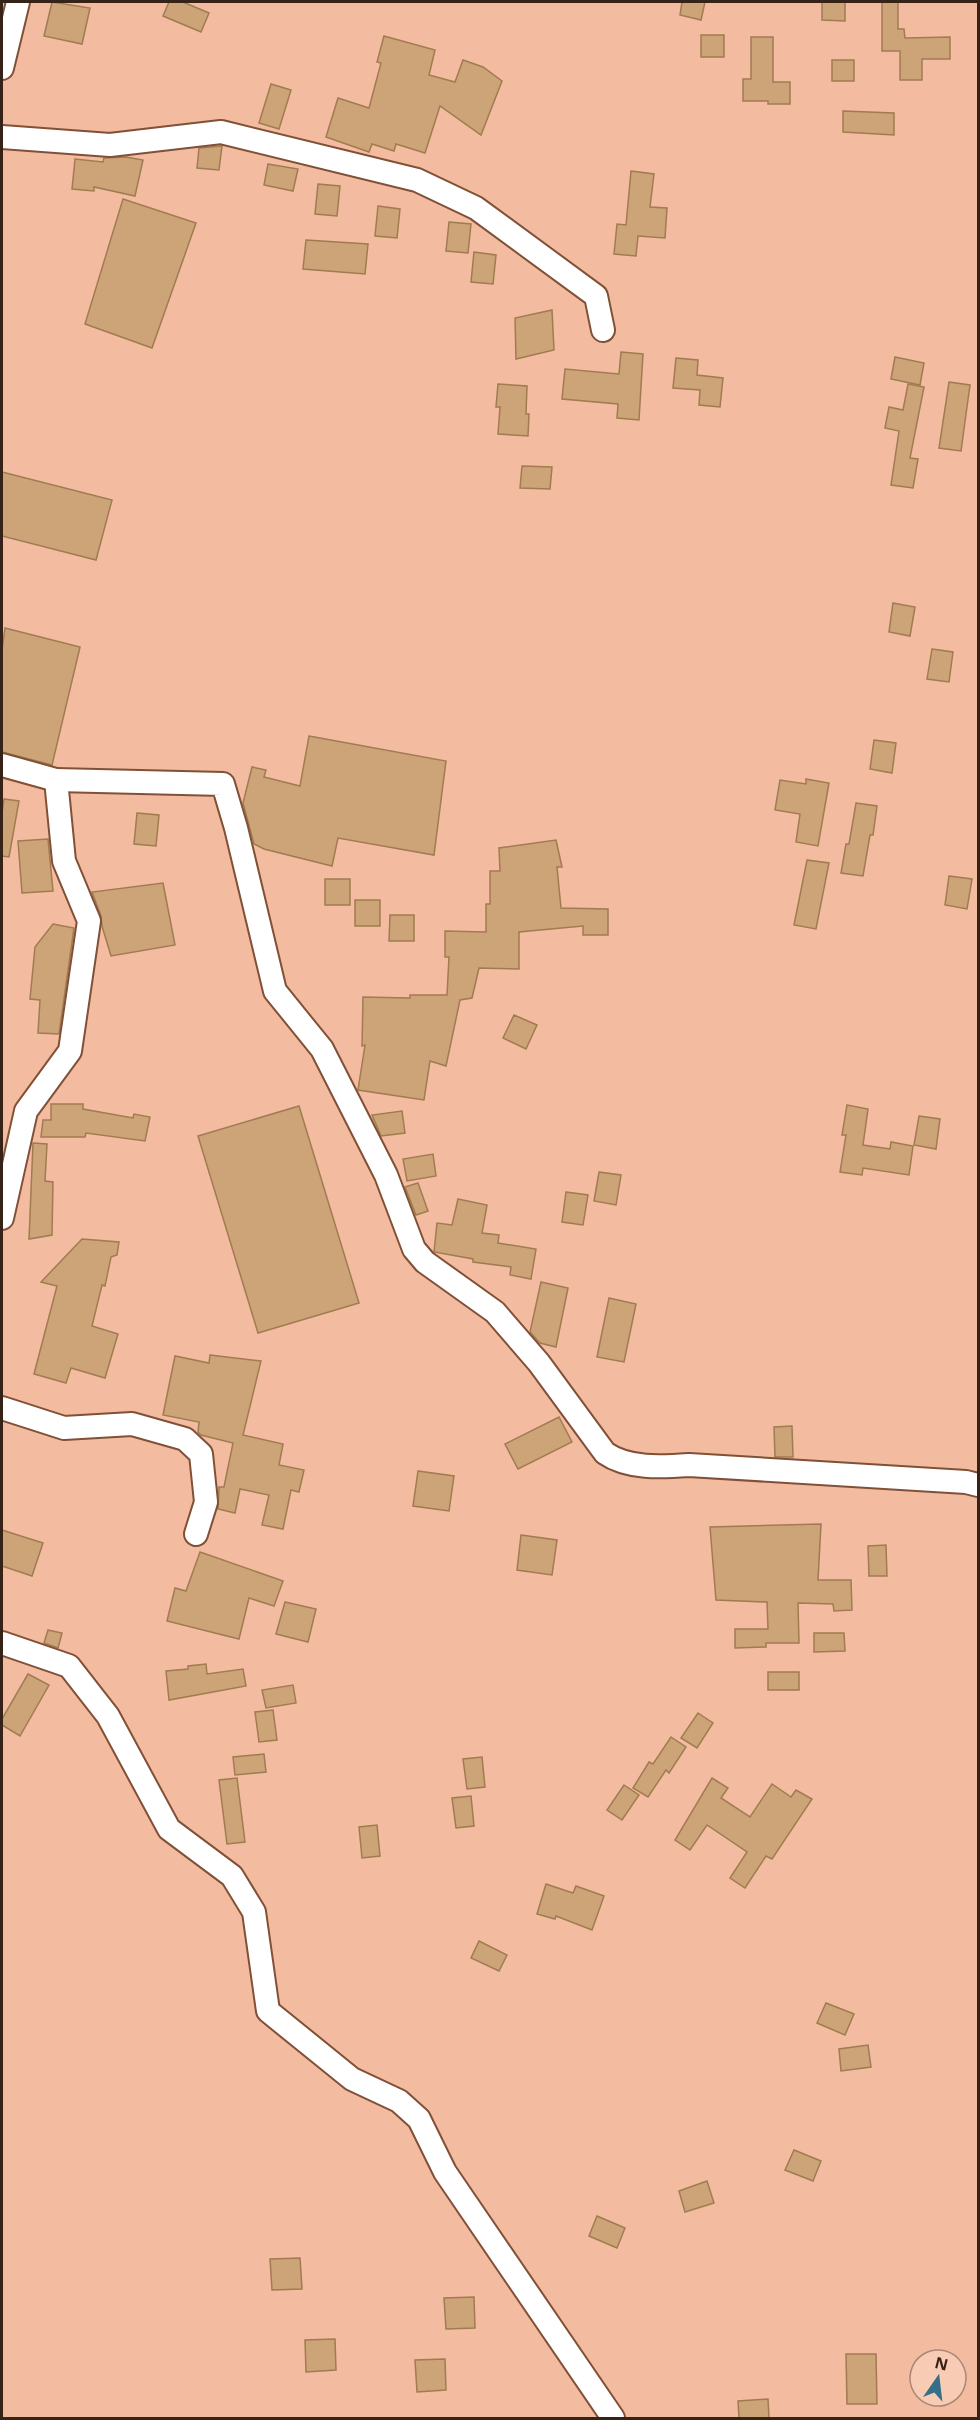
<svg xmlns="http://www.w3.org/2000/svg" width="980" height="2420" font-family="'Noto Sans',sans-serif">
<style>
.building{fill:#cca478;stroke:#a17b51;stroke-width:1.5}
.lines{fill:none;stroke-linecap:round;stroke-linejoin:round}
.minor-casing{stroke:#805037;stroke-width:26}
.minor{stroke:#fff;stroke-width:22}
</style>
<rect width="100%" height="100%" fill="#f3bb9f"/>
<g class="building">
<polygon points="52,2 90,8 82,44 44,36"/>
<polygon points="169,2 183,2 209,13 201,32 163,16"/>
<polygon points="682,2 705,2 701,20 680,15"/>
<polygon points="822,2 845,2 845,21 822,20"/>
<polygon points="882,2 898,2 898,29 904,29 905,38 950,37 950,59 922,59 922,80 900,80 900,51 882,51"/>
<rect x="701" y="35" width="23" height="22"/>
<polygon points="384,36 435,50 429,75 455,82 463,60 483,67 502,81 481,135 440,106 425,153 396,144 394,151 372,144 369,152 326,137 338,98 369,108 381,63 377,62"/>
<polygon points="751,37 773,37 773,82 790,82 790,104 768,104 768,101 743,101 743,79 751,79"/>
<rect x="832" y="60" width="22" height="21"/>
<polygon points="271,84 291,90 279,129 259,123"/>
<polygon points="843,111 894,113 894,135 843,132"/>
<polygon points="222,146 219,170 197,168 199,148"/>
<polygon points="126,157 143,160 135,196 94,187 94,191 72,189 75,159 103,162 104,158"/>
<polygon points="268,164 298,169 293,191 264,185"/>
<polygon points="631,171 654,174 650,207 667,208 665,238 638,236 636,256 614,254 617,224 626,225"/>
<polygon points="318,184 340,186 337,216 315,214"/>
<polygon points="123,199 196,223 152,348 85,324"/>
<polygon points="378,206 400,209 397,238 375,236"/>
<polygon points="449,222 471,224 468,253 446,251"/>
<polygon points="306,240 368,244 365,274 303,269"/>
<polygon points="474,252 496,255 493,284 471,282"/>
<polygon points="552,310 554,350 516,359 515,318"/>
<polygon points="621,352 643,354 639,420 617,418 618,404 562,399 565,369 619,374"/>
<polygon points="895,357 924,363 920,385 891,379"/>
<polygon points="676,358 698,360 697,375 723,378 720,407 699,405 700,390 673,388"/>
<polygon points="949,382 970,385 961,451 939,448"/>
<polygon points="498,384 527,386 526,414 529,414 528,436 498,434 500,407 496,407"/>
<polygon points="908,384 924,387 910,458 918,459 913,488 891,485 899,431 885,428 889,407 903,410"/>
<polygon points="522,466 552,467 550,489 520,488"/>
<polygon points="2,472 112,500 96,560 2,536"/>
<polygon points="893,603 915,607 910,636 889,632"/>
<polygon points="5,628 80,647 52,765 2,752 2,650"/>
<polygon points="932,649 953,652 949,682 927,679"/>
<polygon points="309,736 446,761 434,855 338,838 332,866 264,849 254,844 243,803 252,767 266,770 264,777 300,786"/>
<polygon points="874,740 896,743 892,773 870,769"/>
<polygon points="806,779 829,783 818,846 796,842 800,814 775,810 780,780 806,784"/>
<polygon points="4,799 19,801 9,857 2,856 2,813"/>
<polygon points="856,803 877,806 873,835 870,835 863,876 841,873 846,844 849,844"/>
<polygon points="137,813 159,815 156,846 134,844"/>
<polygon points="48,839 53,891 22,893 18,841"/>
<polygon points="556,840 562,867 557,867 561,908 608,909 608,935 583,935 583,926 519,932 519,969 479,968 472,998 460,1000 446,1066 430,1061 424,1100 358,1090 365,1045 362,1046 363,997 410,998 410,995 447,995 449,957 445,957 445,931 486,932 486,904 490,904 490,871 500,871 499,848"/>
<polygon points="807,860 829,863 816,929 794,925"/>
<polygon points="949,876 972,879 967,909 945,905"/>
<rect x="325" y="879" width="25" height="26"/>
<polygon points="163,883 175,945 111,956 102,926 101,916 92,892"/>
<rect x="355" y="900" width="25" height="26"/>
<polygon points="390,915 414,915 414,941 389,941"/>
<polygon points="53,924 74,928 59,1034 38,1033 40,1000 30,999 35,947"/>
<polygon points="514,1015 537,1025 526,1049 503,1038"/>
<polygon points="51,1104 83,1104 83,1109 133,1118 134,1114 150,1117 145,1141 86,1133 85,1137 41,1137 43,1120 51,1120"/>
<polygon points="847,1105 868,1109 863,1145 890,1149 891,1142 913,1146 909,1175 863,1168 862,1175 840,1172 846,1135 842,1135"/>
<polygon points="299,1106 359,1303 258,1333 198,1136"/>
<polygon points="402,1111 405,1133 381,1136 372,1115"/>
<polygon points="919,1116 940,1119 936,1149 914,1145"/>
<polygon points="33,1143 47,1144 45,1181 53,1182 52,1235 29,1239"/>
<polygon points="433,1154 436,1176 407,1181 403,1159"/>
<polygon points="599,1172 621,1175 616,1205 594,1201"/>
<polygon points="418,1183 428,1211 416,1215 405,1187"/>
<polygon points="566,1192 588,1195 583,1225 562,1222"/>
<polygon points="458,1199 487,1205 482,1233 499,1235 498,1243 536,1249 531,1279 510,1275 511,1267 473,1262 473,1259 434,1252 437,1223 452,1225"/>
<polygon points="82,1239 119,1242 117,1255 111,1257 105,1286 102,1285 92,1326 118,1334 105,1378 71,1368 66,1383 34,1374 57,1286 41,1282"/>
<polygon points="541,1282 568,1288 556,1347 540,1343 530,1332"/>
<polygon points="609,1298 636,1304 624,1362 597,1357"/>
<polygon points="210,1355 261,1361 243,1435 283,1444 279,1465 304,1470 299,1492 291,1490 283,1529 262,1525 269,1495 240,1489 235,1513 218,1509 219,1487 224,1487 233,1443 201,1435 198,1432 199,1422 163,1415 175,1356 209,1363"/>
<polygon points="559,1417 572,1442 518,1469 505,1444"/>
<polygon points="792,1426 793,1457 775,1457 774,1427"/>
<polygon points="418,1471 454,1476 449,1511 413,1506"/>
<polygon points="821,1524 818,1580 851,1580 852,1610 834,1611 833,1604 798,1603 799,1643 766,1643 766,1647 735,1648 735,1629 768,1629 767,1602 716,1600 710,1527"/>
<polygon points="2,1530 43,1543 32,1576 2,1566"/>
<polygon points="521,1535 557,1540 552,1575 517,1570"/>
<polygon points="886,1545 887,1576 869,1576 868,1546"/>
<polygon points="200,1552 283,1581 274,1606 249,1598 239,1639 167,1621 175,1588 186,1591"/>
<polygon points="285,1602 316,1609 308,1642 276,1634"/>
<polygon points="48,1630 62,1633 58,1648 44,1643"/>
<polygon points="814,1633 844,1633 845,1651 814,1652"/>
<polygon points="206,1664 207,1674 243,1669 246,1686 169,1700 166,1671 188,1669 188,1666"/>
<rect x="768" y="1672" width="31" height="18"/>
<polygon points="28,1674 49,1685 20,1736 2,1725 2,1719"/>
<polygon points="293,1685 296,1703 266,1708 262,1690"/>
<polygon points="273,1710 277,1740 259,1742 255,1712"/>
<polygon points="698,1713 713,1723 697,1748 681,1738"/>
<polygon points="671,1737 686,1747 669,1773 666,1770 648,1797 633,1788 649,1762 653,1764"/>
<polygon points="264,1754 266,1772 235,1775 233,1757"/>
<polygon points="482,1757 485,1787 467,1789 463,1759"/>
<polygon points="237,1778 245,1842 227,1844 219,1780"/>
<polygon points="712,1778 728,1788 721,1798 750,1817 772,1784 791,1797 796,1790 812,1799 772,1859 766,1856 745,1888 730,1878 747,1852 707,1825 690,1850 675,1840"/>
<polygon points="624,1785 639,1795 622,1820 607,1810"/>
<polygon points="471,1796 474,1826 456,1828 452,1798"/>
<polygon points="377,1825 380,1856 362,1858 359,1827"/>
<polygon points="546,1884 573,1893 576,1886 604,1896 592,1930 556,1916 555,1919 537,1914"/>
<polygon points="479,1941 507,1955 499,1971 471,1958"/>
<polygon points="826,2003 854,2014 845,2035 817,2023"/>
<polygon points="868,2045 871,2067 841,2071 839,2049"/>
<polygon points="794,2150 821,2161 813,2181 785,2170"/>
<polygon points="707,2181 714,2203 685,2212 679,2191"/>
<polygon points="597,2216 625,2228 617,2248 589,2236"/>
<polygon points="300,2258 302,2289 272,2290 270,2259"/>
<polygon points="474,2297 475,2328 446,2329 444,2298"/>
<polygon points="335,2339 336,2370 306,2372 305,2340"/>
<polygon points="846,2354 876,2354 877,2404 847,2404"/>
<polygon points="445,2359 446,2390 417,2392 415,2360"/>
<polygon points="768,2399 769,2418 739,2418 738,2401"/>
</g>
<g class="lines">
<g class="minor-casing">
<g id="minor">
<polyline points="2,68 18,2"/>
<polyline points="2,137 110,145 221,132 417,180 476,208 596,296 603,330"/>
<polyline points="2,765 56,780 64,861 89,921 70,1051 26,1111 2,1218"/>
<path d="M 56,780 L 223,784 L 236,828 L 275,991 L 322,1049 L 386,1175 L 414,1249 L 425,1262 L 495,1312 L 539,1363 L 605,1453 C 628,1469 661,1467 689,1465 L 966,1482 L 978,1485"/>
<polyline points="2,1408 64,1428 132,1424 185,1439 201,1454 206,1502 196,1534"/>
<polyline points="2,1643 69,1666 108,1716 169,1829 232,1876 254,1912 268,2011 352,2079 399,2101 419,2119 445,2172 613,2418"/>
</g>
</g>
<use href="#minor" class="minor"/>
</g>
<rect width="980" height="2420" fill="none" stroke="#372217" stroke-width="6"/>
<g transform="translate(938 2378) rotate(14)"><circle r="28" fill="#f8cbb4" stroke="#ab8775" stroke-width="1.5"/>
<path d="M0-4.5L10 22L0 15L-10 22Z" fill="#356f88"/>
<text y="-9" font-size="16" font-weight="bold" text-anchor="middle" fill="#372217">N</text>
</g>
</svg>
